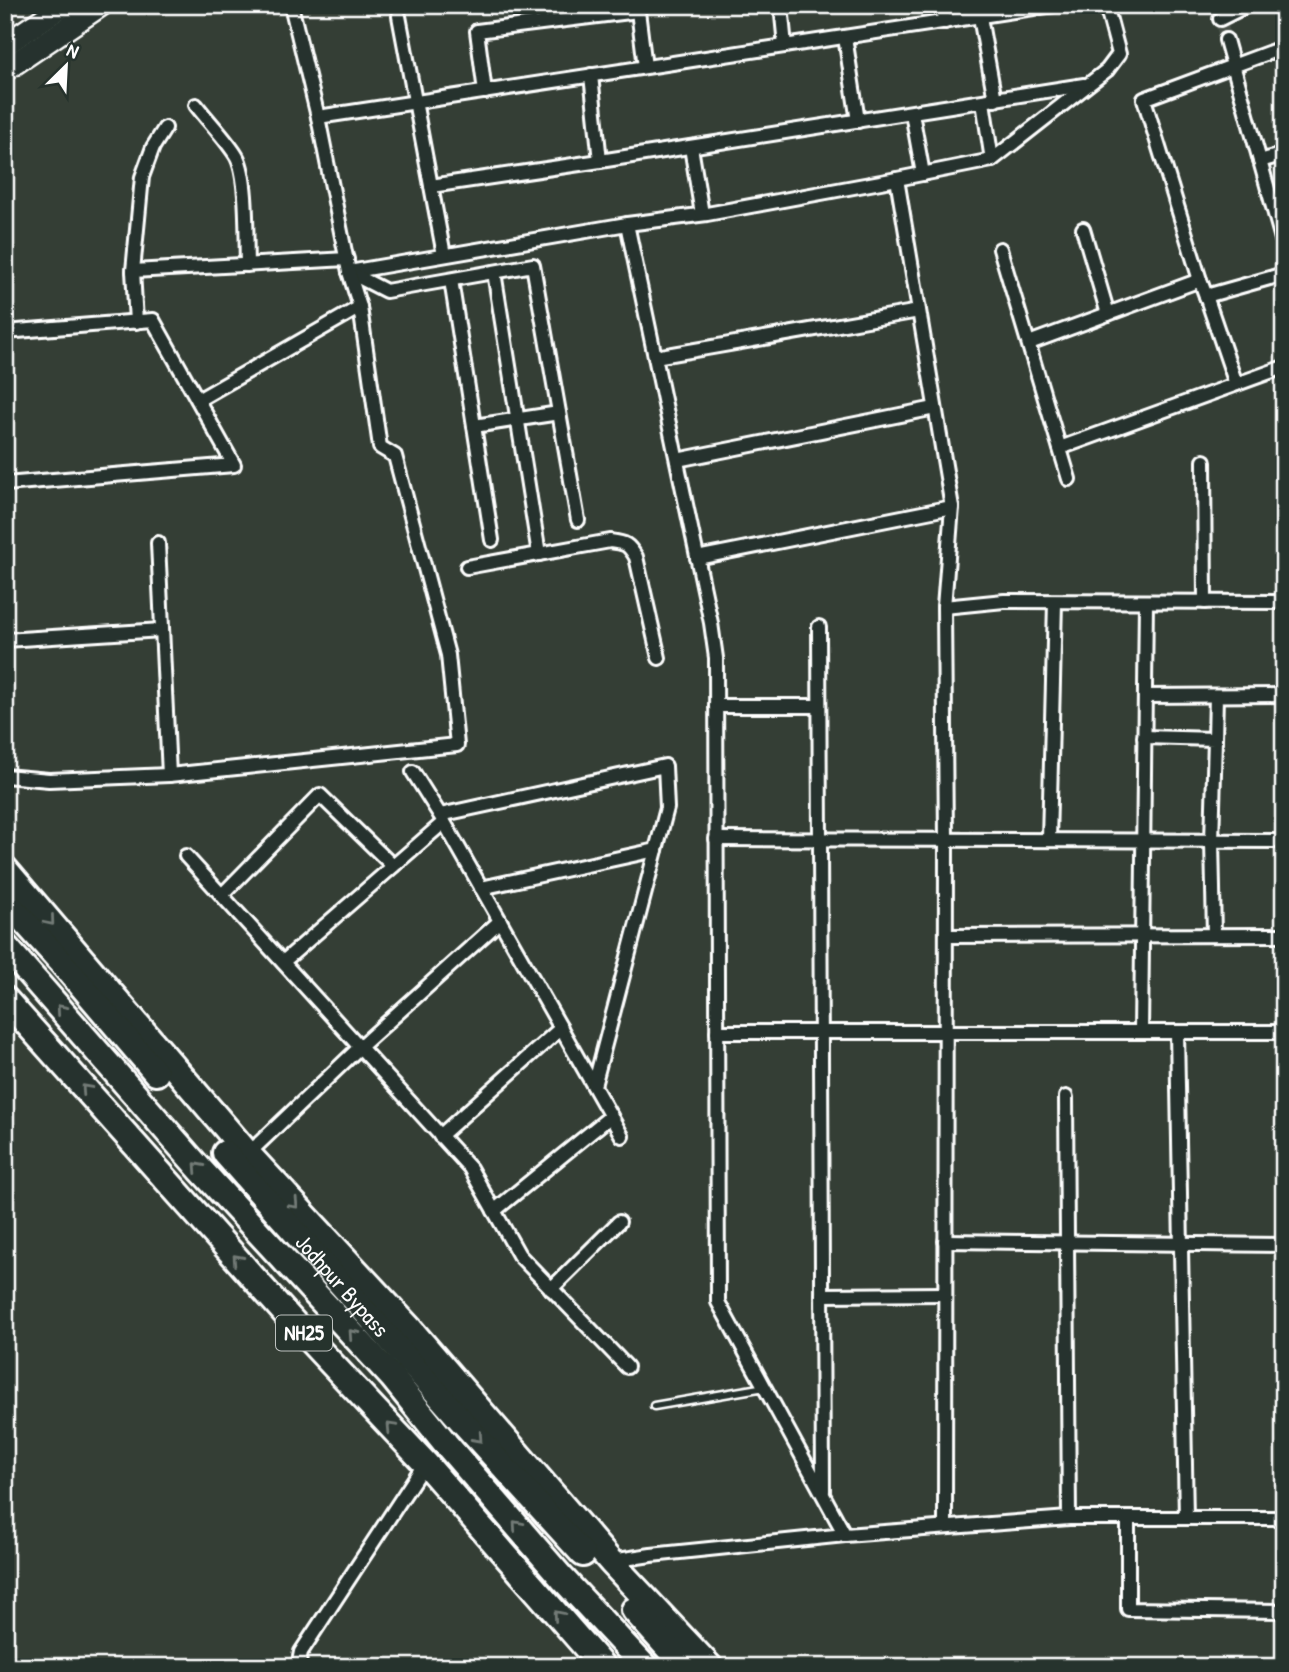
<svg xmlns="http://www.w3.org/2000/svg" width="1289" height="1672" font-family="'Patrick Hand',sans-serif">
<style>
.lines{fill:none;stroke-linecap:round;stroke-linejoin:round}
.street-tunnel{stroke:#485149;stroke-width:12;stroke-dasharray:12 6;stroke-linecap:butt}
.lane-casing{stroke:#fff;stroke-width:11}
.street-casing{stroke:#fff;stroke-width:18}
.primary-casing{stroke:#fff;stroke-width:26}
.highway-casing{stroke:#fff;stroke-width:30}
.lane{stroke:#26332d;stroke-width:6}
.street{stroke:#26332d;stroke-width:12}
.primary{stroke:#26332d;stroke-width:21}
.highway{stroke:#26332d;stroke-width:24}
.oneway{stroke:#727a76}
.labels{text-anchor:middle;stroke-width:7;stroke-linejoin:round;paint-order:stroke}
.shield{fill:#26332d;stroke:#bec2c0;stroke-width:2}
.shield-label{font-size:21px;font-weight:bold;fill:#fff}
.street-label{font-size:23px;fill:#fff;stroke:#26332d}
</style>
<rect width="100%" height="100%" fill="#343e35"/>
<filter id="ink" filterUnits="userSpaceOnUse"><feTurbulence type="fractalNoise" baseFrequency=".0143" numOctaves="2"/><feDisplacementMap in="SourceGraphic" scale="14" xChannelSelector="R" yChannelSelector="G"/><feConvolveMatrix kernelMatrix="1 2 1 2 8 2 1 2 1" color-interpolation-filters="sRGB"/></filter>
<g filter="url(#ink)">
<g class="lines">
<polyline class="street-tunnel" points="1222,26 1226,40"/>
<g class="lane-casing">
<polyline id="lane" points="654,1406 765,1387"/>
</g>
<g class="street-casing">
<g id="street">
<polyline points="291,5 318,117 349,272 627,224 707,214 897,179 992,160 1107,70 1119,54 1106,5"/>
<polyline points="781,5 785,46"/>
<polyline points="941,5 945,22"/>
<polyline points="399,16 444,255"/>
<polyline points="980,17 995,100"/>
<polyline points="1220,19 1248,5"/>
<polyline points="845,37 858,121"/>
<polyline points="1226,40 1284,246"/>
<polyline points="591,75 600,161"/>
<polyline points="485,92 477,31 638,11 645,67"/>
<polyline points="983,102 992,160"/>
<path d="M 196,105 C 208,121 227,140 237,157 C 248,178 246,238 247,265"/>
<polyline points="912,113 923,174"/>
<polyline points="318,117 1054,5"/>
<polyline points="691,147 702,214"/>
<polyline points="1260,161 1284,154"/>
<polyline points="897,179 952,507 944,607 946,840 945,1527"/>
<polyline points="431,186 600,161 1084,85"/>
<polyline points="627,224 711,623 716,658 718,1302 845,1535"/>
<polyline points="1083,229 1108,314"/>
<polyline points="1000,249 1069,479"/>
<polyline points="133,271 142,177 153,147 165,128"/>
<polyline points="349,272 386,291 533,265 578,520"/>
<polyline points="494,272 539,554"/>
<polyline points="451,280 492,540"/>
<polyline points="1200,280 1144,99 1284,47"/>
<polyline points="1206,296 1236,384"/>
<polyline points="136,322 133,271 347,259"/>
<polyline points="5,332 153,320 234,465 5,484"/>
<polyline points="1029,343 1200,280 1206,296 1284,274"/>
<polyline points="655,357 919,311"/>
<polyline points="198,400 360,307"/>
<polyline points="474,426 559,413"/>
<polyline points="1060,448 1284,367"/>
<polyline points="677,460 935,408"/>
<polyline points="1204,461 1205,602"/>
<polyline points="158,543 169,775"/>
<polyline points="697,558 952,507"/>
<path d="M 467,567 L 610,541 C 626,543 628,544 636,557 L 659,658"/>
<polyline points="944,607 1004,601 1284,602"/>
<polyline points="819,627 823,1491"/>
<polyline points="5,640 162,630"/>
<polyline points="1145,696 1284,695"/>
<polyline points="716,706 819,706"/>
<polyline points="1144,737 1215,739 1212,841 1214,935"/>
<polyline points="1215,739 1216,696"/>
<polyline points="413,772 440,815 622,1136"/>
<polyline points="5,776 49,780 169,775 457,745 448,655 395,456 380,447 360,307 349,272"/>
<polyline points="440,815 665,766 667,808 594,1086"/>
<polyline points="716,839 1284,841"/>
<polyline points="1049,840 1055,602"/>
<polyline points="186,856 470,1168 519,1255 627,1367"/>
<polyline points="481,888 656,850"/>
<polyline points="222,895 320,795 393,866"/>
<polyline points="946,936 1284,935"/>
<polyline points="283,962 444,822"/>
<polyline points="717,1032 1284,1032"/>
<polyline points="1141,1032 1146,602"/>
<polyline points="1177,1032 1186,1518"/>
<polyline points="1066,1097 1069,1518"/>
<polyline points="440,1136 561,1028"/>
<polyline points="248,1154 360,1047 500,921"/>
<polyline points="494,1211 611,1116"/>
<polyline points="945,1241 1284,1245"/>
<polyline points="551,1289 619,1222"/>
<polyline points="822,1295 945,1294"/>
<polyline points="1128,1518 1128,1609 1284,1611"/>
<polyline points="611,1561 651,1555 845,1535 1069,1518 1284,1518"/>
<polyline points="298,1667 301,1652 425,1463"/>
</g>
</g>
<g class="primary-casing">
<g id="primary">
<polyline points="5,45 64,5"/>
<polyline points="5,70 101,5"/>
</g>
</g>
<g class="highway-casing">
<g id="highway">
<polyline points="5,869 248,1154 411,1330 611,1562 710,1667"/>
<polyline points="5,900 63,964 156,1073"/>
<polyline points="5,946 200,1169 392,1377 446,1444 562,1578 645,1667"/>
<polyline points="5,999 302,1332 425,1463 603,1667"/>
<path id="s1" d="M 225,1153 L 461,1420 L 583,1554"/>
<polyline points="634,1610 685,1667"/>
</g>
</g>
<use href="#lane" class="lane"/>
<use href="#street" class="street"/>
<use href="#primary" class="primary"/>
<use href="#highway" class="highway"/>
</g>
<defs><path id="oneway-chevron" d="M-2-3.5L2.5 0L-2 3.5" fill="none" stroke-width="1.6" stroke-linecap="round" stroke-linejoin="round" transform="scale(1.75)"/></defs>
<g class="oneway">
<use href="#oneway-chevron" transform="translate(50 921) rotate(50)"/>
<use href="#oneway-chevron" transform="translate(61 1009) rotate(-131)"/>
<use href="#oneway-chevron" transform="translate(86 1089) rotate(-132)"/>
<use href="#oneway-chevron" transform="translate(198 1167) rotate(-132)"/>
<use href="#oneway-chevron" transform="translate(294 1204) rotate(47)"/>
<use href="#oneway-chevron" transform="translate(237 1259) rotate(-132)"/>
<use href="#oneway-chevron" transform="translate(353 1334) rotate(-132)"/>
<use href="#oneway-chevron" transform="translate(391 1427) rotate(-133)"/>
<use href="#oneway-chevron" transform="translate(478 1438) rotate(48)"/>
<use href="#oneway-chevron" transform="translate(517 1525) rotate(-131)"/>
<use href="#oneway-chevron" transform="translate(558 1615) rotate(-131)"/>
</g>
</g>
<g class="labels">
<rect class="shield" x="276" y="1315.5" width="56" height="35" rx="5"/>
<g class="shield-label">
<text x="304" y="1340">NH25</text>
</g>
<g class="street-label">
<text dy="8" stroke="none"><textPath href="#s1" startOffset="177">Jodhpur Bypass</textPath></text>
</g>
</g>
<rect width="1289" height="1672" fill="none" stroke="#26332d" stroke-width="28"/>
<rect x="14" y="14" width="1261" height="1644" fill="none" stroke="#fff" stroke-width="2.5" filter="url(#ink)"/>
<g transform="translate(66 66) rotate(24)" stroke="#26332d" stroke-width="5" paint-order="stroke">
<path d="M0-5L12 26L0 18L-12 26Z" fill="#ffffff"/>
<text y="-10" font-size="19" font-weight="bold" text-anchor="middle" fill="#ffffff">N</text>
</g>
</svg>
